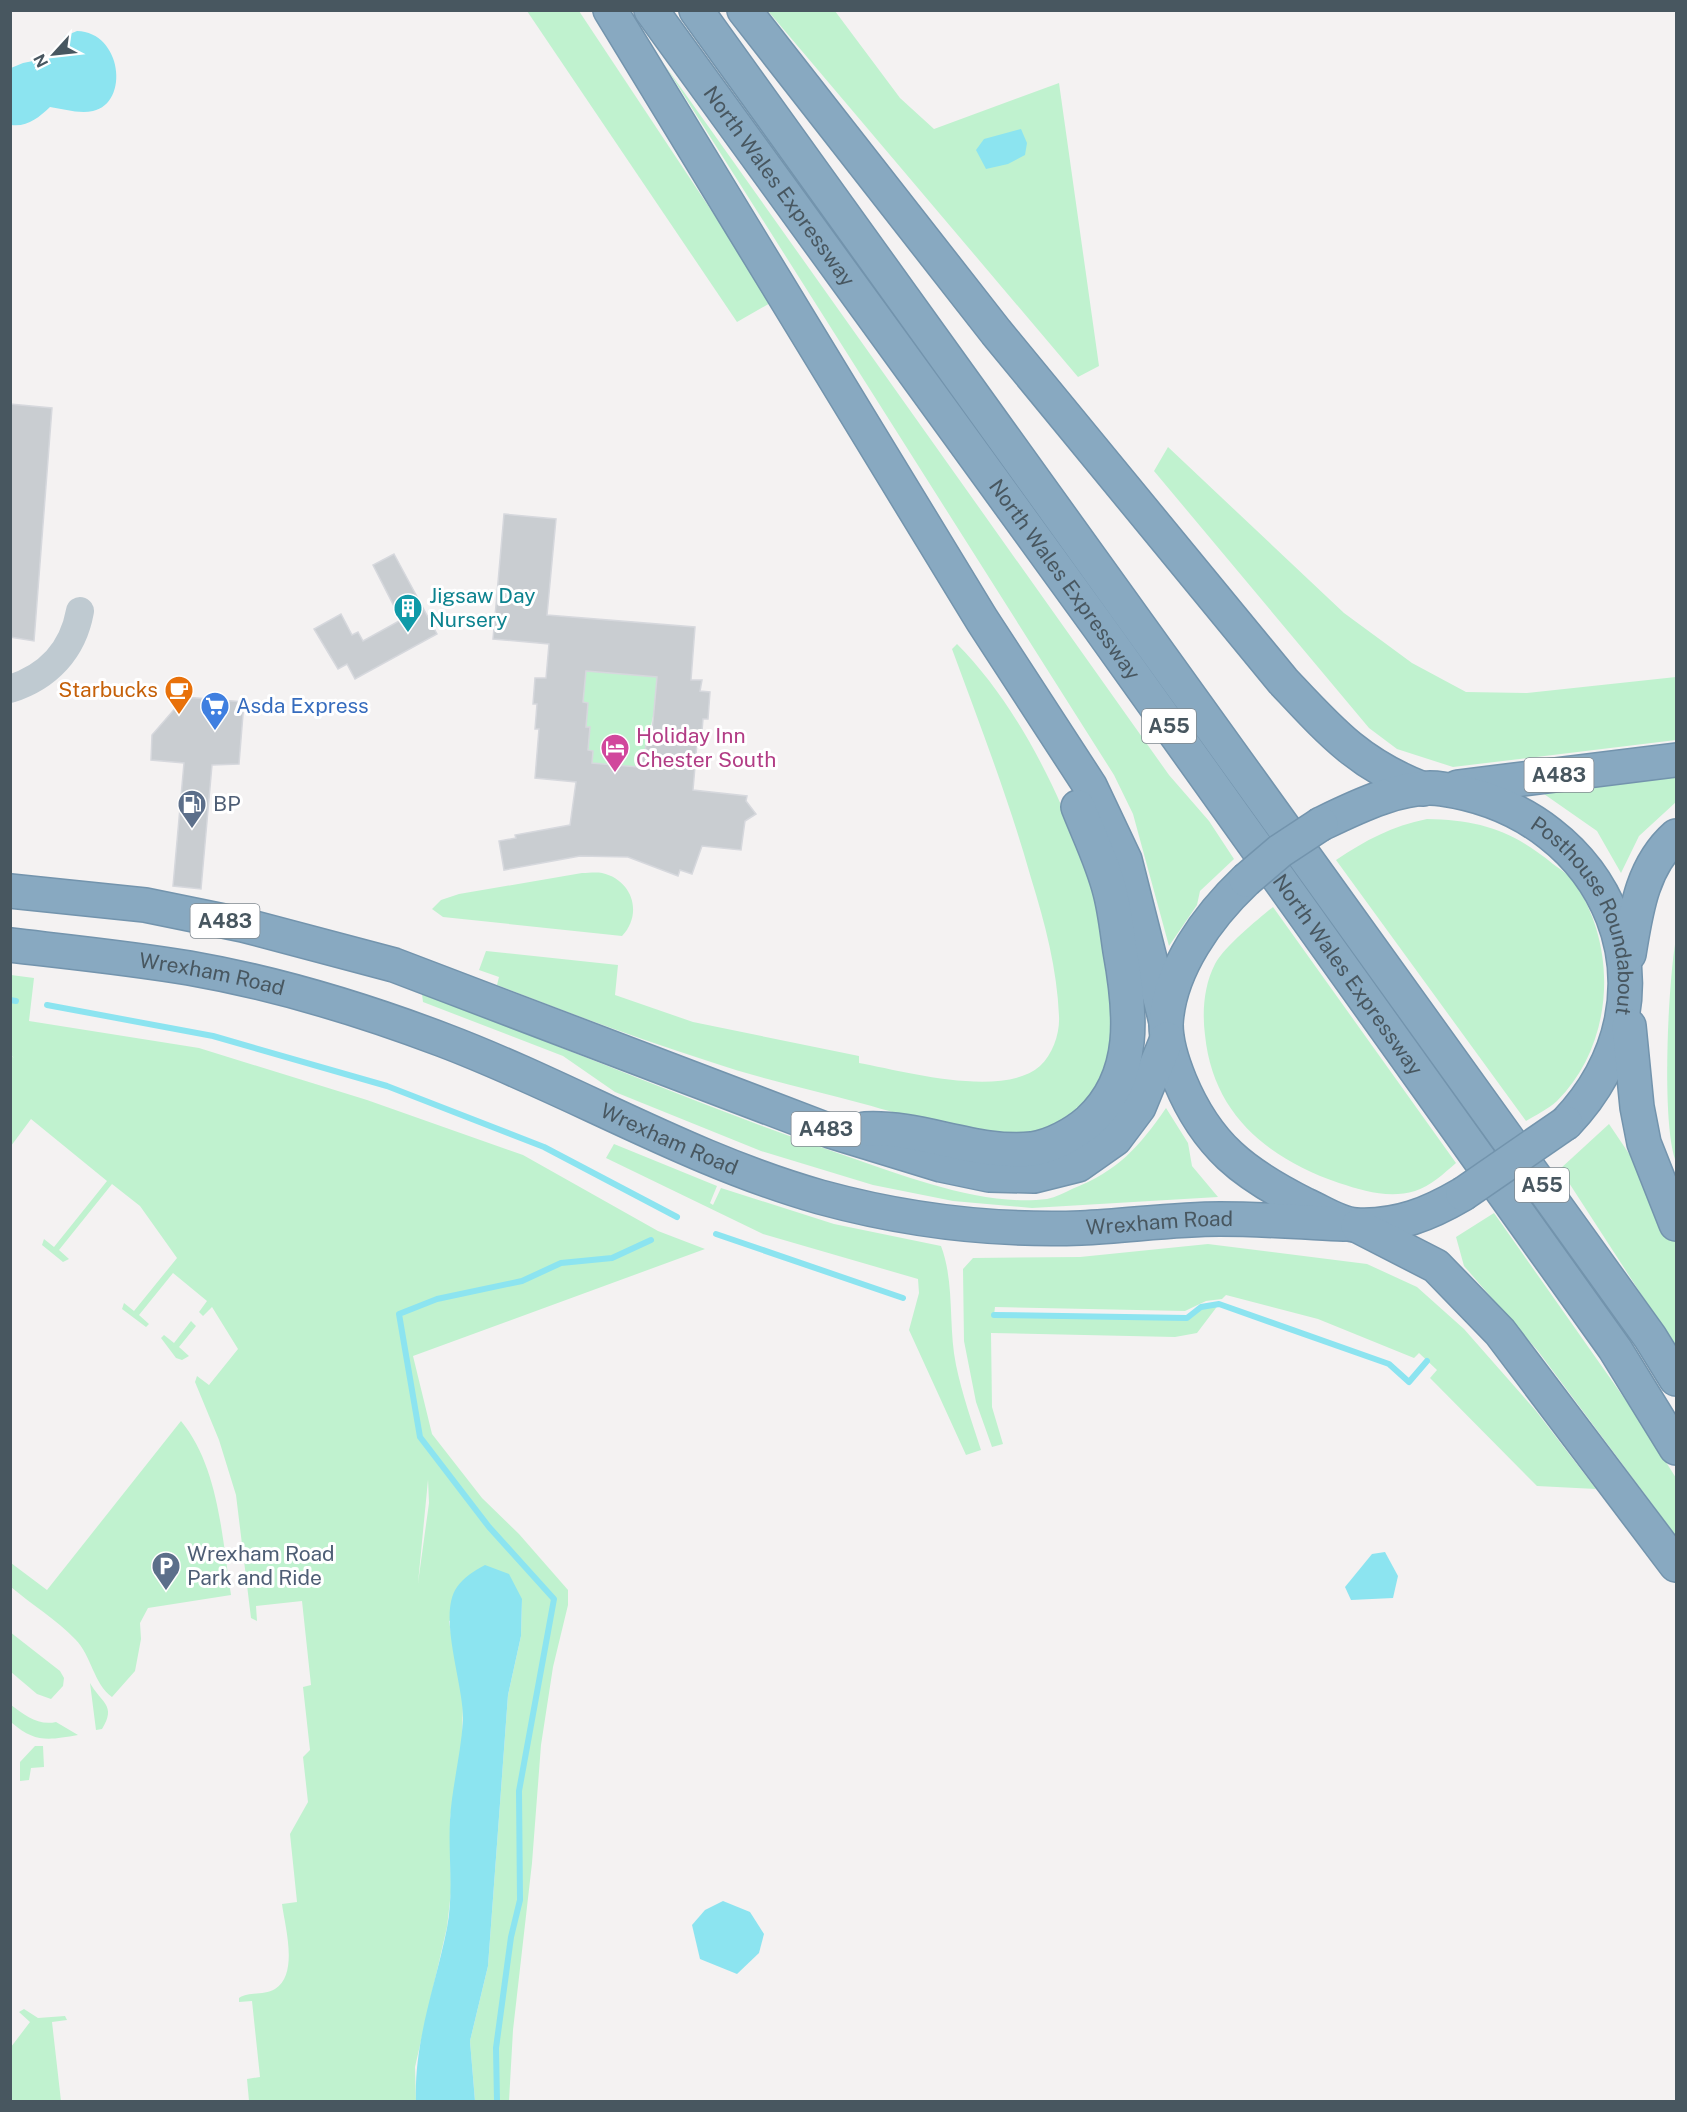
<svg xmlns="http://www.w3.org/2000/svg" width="1687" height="2112" font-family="'Public Sans',sans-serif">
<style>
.green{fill:#c0f2cf;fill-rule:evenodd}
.water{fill:#8ce4f0}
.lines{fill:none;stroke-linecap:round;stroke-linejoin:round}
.stream{stroke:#8ce4f0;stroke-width:6}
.building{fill:#c9cdd1;stroke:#d6d8dd;stroke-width:1.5;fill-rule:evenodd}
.highway-casing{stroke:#7394ad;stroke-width:36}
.minor{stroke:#bfcad1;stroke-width:28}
.highway{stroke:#88a9c1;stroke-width:33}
.highway-bridge-casing{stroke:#7394ad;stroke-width:36;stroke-linecap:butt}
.highway-bridge{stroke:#88a9c1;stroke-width:33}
.labels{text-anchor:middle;stroke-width:6;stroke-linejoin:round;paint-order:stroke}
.shield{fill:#fff;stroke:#7f8990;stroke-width:1.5}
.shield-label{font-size:20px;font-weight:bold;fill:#485760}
.street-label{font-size:21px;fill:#485760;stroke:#fff}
.culture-label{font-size:21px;fill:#0d838f;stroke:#fff;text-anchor:start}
.food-label{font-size:21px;fill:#c56008;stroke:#fff;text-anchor:end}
.shop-label{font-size:21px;fill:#366cbe;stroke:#fff;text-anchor:start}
.hotel-label{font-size:21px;fill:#b23c85;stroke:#fff;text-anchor:start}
.service-label{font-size:21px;fill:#4e5e75;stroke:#fff;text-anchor:start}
</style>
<rect width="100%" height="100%" fill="#f4f2f2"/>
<g class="green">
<polygon points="527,11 579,11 772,302 737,322"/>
<polygon points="768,11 835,11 900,98 934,129 1059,83 1099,366 1078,377"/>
<polygon points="664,64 1169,775 1209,821 1234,859 1200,891 1197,905 1169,946 1133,814 1114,775"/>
<polygon points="1168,447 1344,613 1412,663 1466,692 1527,693 1676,677 1676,740 1453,767 1397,749 1369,728 1154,471"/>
<path d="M 957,644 C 1031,718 1085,844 1108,945 C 1113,965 1118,1026 1115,1046 C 1113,1057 1097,1095 1090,1104 C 1086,1110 1055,1129 1048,1132 C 1001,1147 912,1117 864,1104 C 813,1090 761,1079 711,1062 C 639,1039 568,1013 497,985 L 499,977 L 479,970 L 486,951 L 618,965 L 615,995 L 693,1022 L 859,1056 L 859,1063 C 904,1071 1002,1099 1040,1066 C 1053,1054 1060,1033 1059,1016 C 1057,969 1045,923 1031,878 C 1009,800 980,725 952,649 Z"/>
<polygon points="586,671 661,677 645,755 640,755 638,767 592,763 593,751 588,750 590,727 586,727 588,703 583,702"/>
<polygon points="1676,777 1676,802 1639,836 1621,873 1597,831 1544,794"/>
<path d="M 1427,819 C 1479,820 1512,830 1553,864 C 1560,869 1569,875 1574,882 C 1619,948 1614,1044 1557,1101 C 1548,1109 1536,1115 1526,1121 L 1336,860 C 1366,840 1392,826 1427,819 Z"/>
<path d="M 582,873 C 588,873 596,872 602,873 C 633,880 643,914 622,936 L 443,917 L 432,909 L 441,900 L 459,894 Z"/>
<path d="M 1273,907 L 1456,1163 C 1443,1174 1431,1186 1415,1191 C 1389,1199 1364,1191 1339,1183 C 1267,1158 1213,1114 1205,1035 C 1202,1012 1204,985 1215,964 C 1225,946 1257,920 1273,907 Z"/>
<path d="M 1676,939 L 1676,1162 C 1661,1126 1668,981 1676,939 Z"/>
<path d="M 11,975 L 34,978 L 29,1021 L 199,1048 L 367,1100 L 523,1155 L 658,1231 L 705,1249 L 413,1356 L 432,1434 L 482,1498 L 519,1534 L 568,1590 L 568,1605 L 553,1667 L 541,1745 L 532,1863 L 513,2030 L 509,2101 L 475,2101 L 470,2041 L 488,1966 L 508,1695 L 521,1636 L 522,1599 L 449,1621 L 463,1703 L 462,1740 L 450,1819 L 451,1892 L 447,1927 L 415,2067 L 416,2101 L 249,2101 L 247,2079 L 260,2077 L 252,2001 L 239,2002 L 239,1998 C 249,1991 264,1996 275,1989 C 299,1974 285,1927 282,1904 L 297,1902 L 290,1834 L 308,1802 L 303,1757 L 310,1750 L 303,1687 L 311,1685 L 302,1601 L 256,1606 L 257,1621 L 251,1618 L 236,1495 L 219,1440 L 195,1382 L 197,1376 L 209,1385 L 238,1349 L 212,1307 L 203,1316 L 199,1312 L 207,1301 L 173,1273 L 139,1315 L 149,1324 L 146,1327 L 122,1309 L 124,1303 L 134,1311 L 177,1258 L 140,1206 L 112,1184 L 59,1250 L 69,1259 L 63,1262 L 42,1245 L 44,1239 L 54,1247 L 107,1181 L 31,1119 L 11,1146 L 10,1055 L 14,1058 L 10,1054 ZM 428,1479 L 429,1503 L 418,1583 L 428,1480 Z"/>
<path d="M 422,994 C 565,1047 705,1108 849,1157 C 908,1177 984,1207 1047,1199 C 1056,1197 1064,1193 1072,1189 C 1118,1171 1139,1147 1166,1108 L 1188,1143 L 1192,1166 L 1218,1197 L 1032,1208 L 953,1201 L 873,1185 L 761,1151 L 615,1092 L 563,1056 L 423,1002 Z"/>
<polygon points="1609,1124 1642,1173 1676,1238 1676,1348 1560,1169"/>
<path d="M 614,1144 L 717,1186 L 710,1203 L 713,1205 L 721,1188 L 834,1224 L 941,1246 C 955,1283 948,1326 956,1365 C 962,1394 972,1422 981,1450 L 966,1455 L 909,1330 L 919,1293 L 918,1279 L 763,1234 L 606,1158 Z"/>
<polygon points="1494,1213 1641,1422 1676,1478 1676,1536 1538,1351 1464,1266 1456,1237"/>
<polygon points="1208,1244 1367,1264 1417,1287 1464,1329 1536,1411 1596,1489 1537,1486 1430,1378 1437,1370 1419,1353 1414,1358 1318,1319 1226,1295 1222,1299 1206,1301 1185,1311 995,1307 994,1315 1186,1318 1201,1307 1219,1304 1197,1333 1175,1337 991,1333 992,1407 1003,1444 992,1447 976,1402 964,1341 963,1269 973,1258 1080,1257"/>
<polygon points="191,1321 196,1326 179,1347 189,1356 182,1360 176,1358 161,1338 164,1335 174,1343"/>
<path d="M 181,1421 C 219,1467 222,1538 231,1595 L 148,1608 L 140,1623 L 141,1639 L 135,1671 L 112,1697 C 93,1683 92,1656 75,1639 C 57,1620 31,1604 11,1587 L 11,1563 L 47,1590 Z"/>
<polygon points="10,1632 60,1671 64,1678 63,1686 51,1699 37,1694 11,1672"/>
<path d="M 90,1683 C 101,1703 117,1705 102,1729 L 96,1730 Z"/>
<path d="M 11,1705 C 25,1715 38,1726 56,1722 L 78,1735 C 49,1740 35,1743 12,1723 Z"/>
<polygon points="35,1746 43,1746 44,1767 31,1768 29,1780 20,1781 20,1762"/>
<polygon points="24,2009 38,2018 65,2016 67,2020 52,2022 61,2101 11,2101 11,2047 30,2022 19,2012"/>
</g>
<g class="water">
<path d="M 77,31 C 122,32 130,103 93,111 C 79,114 64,109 50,107 C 38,118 28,127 11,125 L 11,68 L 23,63 L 53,57 L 65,36 Z"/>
<polygon points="1021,129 1027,143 1025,155 1008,164 986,169 976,150 984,139"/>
<polygon points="1385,1552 1398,1576 1393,1598 1351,1600 1345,1587 1372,1554"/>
<path d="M 485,1565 L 509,1574 L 522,1599 L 521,1636 L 508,1695 L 488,1966 L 470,2041 L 475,2101 L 416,2101 C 414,2040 435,1988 447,1928 C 454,1892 448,1856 450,1820 C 452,1786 461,1754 463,1720 C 464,1685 437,1615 457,1587 C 464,1577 474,1571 485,1565 Z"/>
<polygon points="723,1901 750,1912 764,1934 759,1953 737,1974 700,1959 692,1925 705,1910"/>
</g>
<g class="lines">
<g class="stream">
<polyline points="10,1000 16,1001"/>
<polyline points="47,1005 213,1036 387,1086 544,1147 677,1217"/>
<polyline points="716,1234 903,1298"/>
<polyline points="994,1315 1187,1318 1201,1307 1219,1304 1389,1364 1409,1382 1427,1361"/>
<polyline points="497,2102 496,2048 511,1937 520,1900 519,1791 554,1599 489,1527 420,1437 399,1314 437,1299 522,1281 561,1263 612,1258 651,1240"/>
</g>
</g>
<g class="building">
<polygon points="10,404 52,408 34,641 10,637"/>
<path d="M 504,514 L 556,519 L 547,615 L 695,627 L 691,680 L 702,680 L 700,691 L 710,692 L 708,719 L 703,719 L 701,743 L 697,743 L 693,790 L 747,796 L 746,801 L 756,814 L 745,821 L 741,850 L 702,846 L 692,874 L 680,870 L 678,876 L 628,857 L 580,856 L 504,870 L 499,841 L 516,838 L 515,835 L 570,825 L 576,782 L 535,778 L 539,729 L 535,729 L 537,704 L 533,704 L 535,678 L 546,678 L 549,644 L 493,639 ZM 586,671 L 657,677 L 652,732 L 647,732 L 645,755 L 640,755 L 638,767 L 592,763 L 593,751 L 588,750 L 590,727 L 586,727 L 588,703 L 583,702 Z"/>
<polygon points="394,554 437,634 355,679 347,664 338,669 314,629 341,614 352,635 358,632 363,641 401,620 373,565"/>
<polygon points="185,697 244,702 239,764 212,765 201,889 173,886 184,763 151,760 152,735"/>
</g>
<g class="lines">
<g class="highway-casing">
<g id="highway">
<polyline points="610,10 982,620 1090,786 1125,860 1166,1022"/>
<path id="s1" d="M 651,10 L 1099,627 L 1615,1349 L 1676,1448"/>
<polyline points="696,10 1650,1337 1676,1379"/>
<path d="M 744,10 L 996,332 L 1283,681 C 1329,730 1358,764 1423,789"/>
<polyline points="1458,787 1676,760"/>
<path id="s2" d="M 1321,824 C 1354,808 1404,783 1442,789 C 1611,813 1687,996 1566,1123"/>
<path d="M 1246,880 C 1208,916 1169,969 1166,1024 C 1166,1043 1173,1064 1180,1081 C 1207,1146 1244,1174 1306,1205 C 1322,1212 1339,1224 1356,1225 C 1397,1227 1429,1214 1463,1194"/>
<polyline points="10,891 145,905 243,925 394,965 830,1131 941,1165 989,1175 1034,1176 1078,1165 1115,1139 1139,1107 1167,1039"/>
<path id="s3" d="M 10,945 C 70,952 130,958 189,968 C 275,983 361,1009 443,1040 C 570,1088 689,1160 820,1197 C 904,1220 994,1231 1081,1228 C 1127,1226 1174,1219 1220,1219 C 1261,1219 1303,1222 1344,1224"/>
<path d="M 1629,954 C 1636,911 1642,866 1676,836"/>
<polyline points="1629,1026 1637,1107 1644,1143 1676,1224"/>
<path d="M 865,1129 C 921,1126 976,1155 1032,1149 C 1052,1146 1074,1134 1089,1121 C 1138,1076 1131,1011 1120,951 C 1117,931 1115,911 1110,892 C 1103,863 1089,835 1078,807"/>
<polyline points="1358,1226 1436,1266 1500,1332 1676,1565"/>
</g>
</g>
<path class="minor" d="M 10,689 C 48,677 73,650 80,611"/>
<use href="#highway" class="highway"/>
<g class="highway-bridge-casing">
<g id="highway-bridge">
<polyline points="1246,880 1280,851 1321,824"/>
<polyline points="1463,1194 1566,1123"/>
</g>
</g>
<use href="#highway-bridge" class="highway-bridge"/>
</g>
<defs>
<g id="building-pin" transform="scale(1.5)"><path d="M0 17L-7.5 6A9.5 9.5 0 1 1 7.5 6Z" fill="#0f9aa8" stroke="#fff"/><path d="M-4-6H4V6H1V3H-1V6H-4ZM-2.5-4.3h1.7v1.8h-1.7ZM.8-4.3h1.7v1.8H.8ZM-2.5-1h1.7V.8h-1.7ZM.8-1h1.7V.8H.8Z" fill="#fff"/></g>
<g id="cafe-pin" transform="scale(1.5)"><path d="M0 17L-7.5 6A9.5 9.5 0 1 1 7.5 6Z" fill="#e8710a" stroke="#fff"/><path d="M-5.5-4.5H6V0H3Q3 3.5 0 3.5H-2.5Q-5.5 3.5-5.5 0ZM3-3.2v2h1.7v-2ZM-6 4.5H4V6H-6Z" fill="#fff"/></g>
<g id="supermarket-pin" transform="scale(1.5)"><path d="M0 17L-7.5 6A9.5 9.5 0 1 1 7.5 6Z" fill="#3f7fe0" stroke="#fff"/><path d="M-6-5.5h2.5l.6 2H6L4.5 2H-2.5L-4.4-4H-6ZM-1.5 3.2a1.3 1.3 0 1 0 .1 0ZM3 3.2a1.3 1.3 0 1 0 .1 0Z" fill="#fff"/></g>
<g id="hotel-pin" transform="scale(1.5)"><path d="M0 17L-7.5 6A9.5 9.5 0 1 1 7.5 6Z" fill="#d1479c" stroke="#fff"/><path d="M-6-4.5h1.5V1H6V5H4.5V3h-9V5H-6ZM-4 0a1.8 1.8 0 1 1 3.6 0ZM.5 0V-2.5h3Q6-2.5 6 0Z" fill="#fff"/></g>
<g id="fuel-pin" transform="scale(1.5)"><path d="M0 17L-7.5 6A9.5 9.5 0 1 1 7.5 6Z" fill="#5c6f8a" stroke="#fff"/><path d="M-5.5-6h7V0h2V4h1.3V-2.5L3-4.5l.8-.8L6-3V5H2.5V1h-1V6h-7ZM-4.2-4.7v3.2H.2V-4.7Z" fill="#fff"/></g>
<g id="parking-pin" transform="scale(1.5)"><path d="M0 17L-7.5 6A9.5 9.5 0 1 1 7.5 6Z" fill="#5c6f8a" stroke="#fff"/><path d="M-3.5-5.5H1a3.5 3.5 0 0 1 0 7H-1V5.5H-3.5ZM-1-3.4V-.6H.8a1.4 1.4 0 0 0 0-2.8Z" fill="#fff"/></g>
</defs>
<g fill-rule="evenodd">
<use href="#building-pin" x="408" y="608"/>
<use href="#cafe-pin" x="179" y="690"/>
<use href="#supermarket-pin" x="215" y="706"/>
<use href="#hotel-pin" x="615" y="748"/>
<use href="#fuel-pin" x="192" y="804"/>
<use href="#parking-pin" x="166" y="1566"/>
</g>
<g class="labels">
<g class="shield">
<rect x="1142" y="709" width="54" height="34" rx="4.5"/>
<rect x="1524.5" y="758" width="69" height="34" rx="4.5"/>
<rect x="190.5" y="904" width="69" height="34" rx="4.5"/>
<rect x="791.5" y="1112" width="69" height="34" rx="4.5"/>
<rect x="1515" y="1168" width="54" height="34" rx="4.5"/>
</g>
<g class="shield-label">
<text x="1169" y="733">A55</text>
<text x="1559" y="782">A483</text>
<text x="225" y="928">A483</text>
<text x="826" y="1136">A483</text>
<text x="1542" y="1192">A55</text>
</g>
<g class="street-label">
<text dy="7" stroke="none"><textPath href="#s1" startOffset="218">North Wales Expressway</textPath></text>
<text dy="7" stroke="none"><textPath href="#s1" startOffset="704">North Wales Expressway</textPath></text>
<text dy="7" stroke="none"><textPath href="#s2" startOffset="338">Posthouse Roundabout</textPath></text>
<text dy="7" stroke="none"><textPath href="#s1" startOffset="1190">North Wales Expressway</textPath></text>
<text dy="7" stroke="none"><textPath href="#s3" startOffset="204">Wrexham Road</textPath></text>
<text dy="7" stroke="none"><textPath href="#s3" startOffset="692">Wrexham Road</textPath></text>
<text dy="7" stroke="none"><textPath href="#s3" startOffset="1196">Wrexham Road</textPath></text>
</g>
<g class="culture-label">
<text x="429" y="603">Jigsaw Day<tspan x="429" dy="24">Nursery</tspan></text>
</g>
<g class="food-label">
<text x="158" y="697">Starbucks</text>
</g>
<g class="shop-label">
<text x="236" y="713">Asda Express</text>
</g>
<g class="hotel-label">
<text x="636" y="743">Holiday Inn<tspan x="636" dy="24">Chester South</tspan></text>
</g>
<g class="service-label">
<text x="213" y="811">BP</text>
<text x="187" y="1561">Wrexham Road<tspan x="187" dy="24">Park and Ride</tspan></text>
</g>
</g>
<rect width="1687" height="2112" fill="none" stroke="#485760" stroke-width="24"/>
<g transform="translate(54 54) rotate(243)" stroke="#ffffff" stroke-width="4.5" paint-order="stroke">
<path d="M0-4.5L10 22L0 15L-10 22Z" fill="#485760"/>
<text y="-9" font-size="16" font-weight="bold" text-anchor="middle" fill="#485760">N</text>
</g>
</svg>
